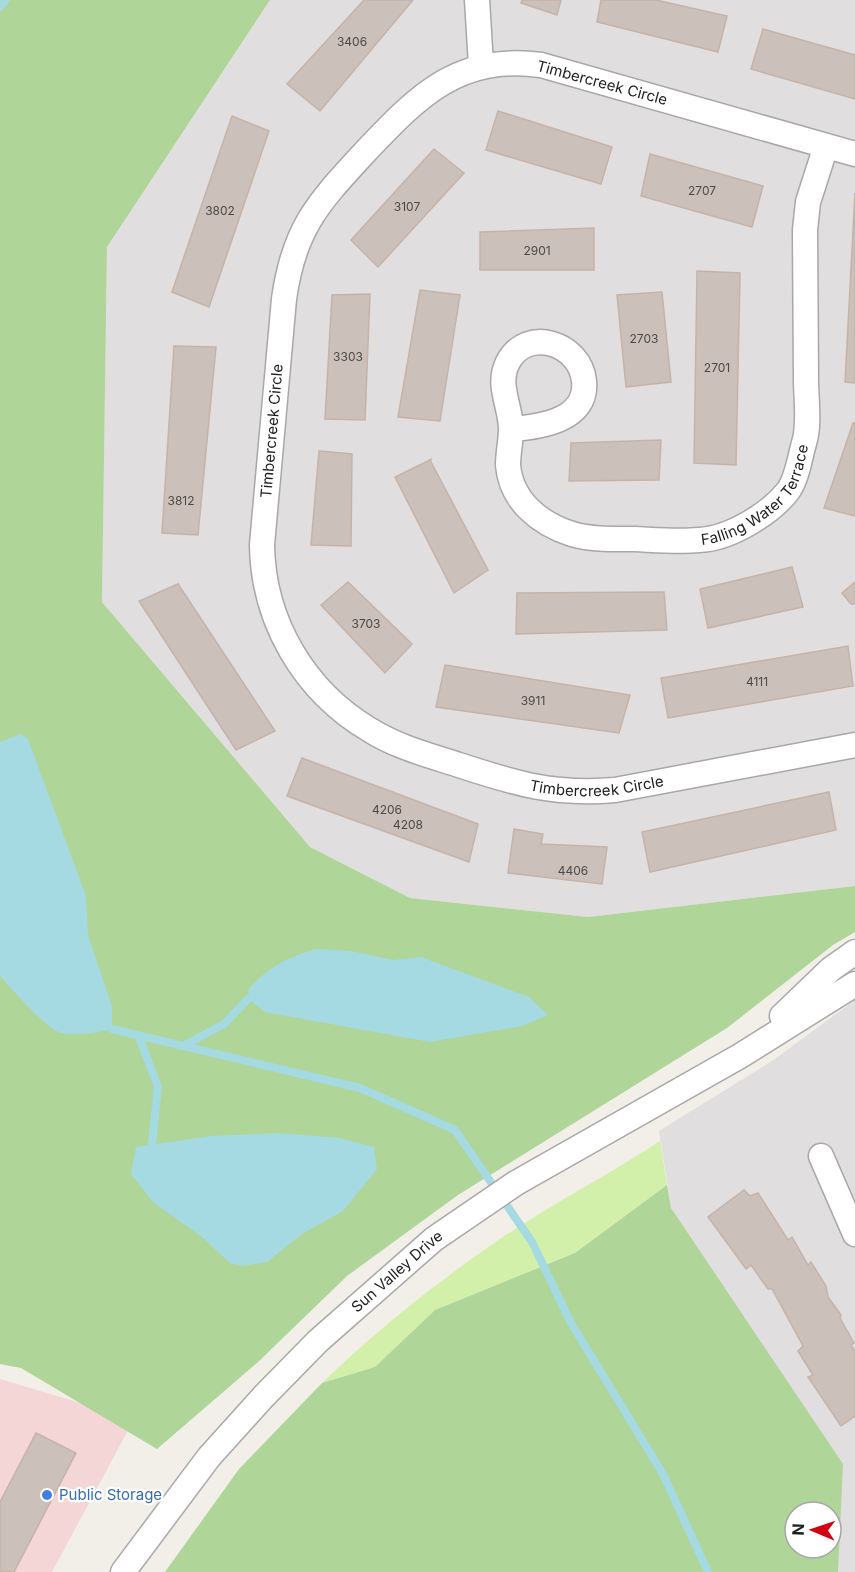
<svg xmlns="http://www.w3.org/2000/svg" width="855" height="1572" font-family="Inter,sans-serif">
<style>
.residential{fill:#e0dedf}
.commercial{fill:#f4d6d7}
.grass{fill:#d2f0aa}
.forest{fill:#afd599;fill-rule:evenodd}
.water{fill:#a5dae3}
.lines{fill:none;stroke-linecap:round;stroke-linejoin:round}
.stream{stroke:#a5dae3;stroke-width:8}
.building{fill:#cbc0ba;stroke:#c6b3a8;stroke-width:1.5}
.minor-casing{stroke:#a8a8a8;stroke-width:27}
.minor{stroke:#fff;stroke-width:24}
.shop-dot{fill:#3f7fe0;stroke:#fff;stroke-width:2}
.labels{text-anchor:middle;stroke-width:4.5;stroke-linejoin:round;paint-order:stroke}
.number-label{font-size:12px;fill:#4c4947}
.street-label{font-size:15px;fill:#212121;stroke:#fff}
.shop-label{font-size:15px;fill:#366cbe;stroke:#fff;text-anchor:start}
</style>
<rect width="100%" height="100%" fill="#f2eee8"/>
<g class="residential">
<polygon points="270,0 855,0 855,886 588,917 410,898 310,847 102,602 107,247"/>
<polygon points="855,1000 855,1572 838,1572 842,1464 671,1208 659,1131 772,1061"/>
</g>
<polygon class="commercial" points="0,1379 134,1419 52,1572 0,1572"/>
<path class="grass" d="M 660,1141 L 667,1185 L 575,1253 L 435,1310 L 375,1367 L 322,1383 C 377,1330 437,1282 500,1239 C 552,1204 608,1175 660,1141 Z"/>
<g class="forest">
<polygon points="0,0 270,0 107,247 102,602 310,847 410,898 588,917 855,886 855,932 833,945 727,1028 458,1195 347,1276 257,1363 157,1449 21,1368 0,1364"/>
<path d="M 667,1185 L 671,1208 L 843,1464 L 838,1572 L 165,1572 L 239,1469 L 322,1383 L 375,1367 L 435,1310 L 575,1253 ZM 795,1512 L 831,1512 L 831,1548 L 795,1548 Z"/>
</g>
<g class="water">
<path d="M 21,734 L 28,739 L 86,896 L 88,935 L 112,1006 L 112,1029 C 95,1033 79,1036 61,1033 C 47,1030 11,988 0,976 L 0,742 Z"/>
<path d="M 316,949 L 351,951 L 393,960 L 421,957 L 529,997 L 548,1015 L 522,1026 L 430,1042 L 265,1012 L 248,999 L 249,988 C 271,966 286,958 316,949 Z"/>
<polygon points="278,1133 339,1138 374,1147 377,1169 343,1211 302,1234 267,1262 243,1266 230,1263 202,1237 154,1203 131,1174 136,1147 211,1136"/>
</g>
<g class="lines">
<g class="stream">
<polyline points="0,7 6,0"/>
<polyline points="112,1029 360,1088 455,1130 532,1242 571,1323 663,1474 708,1572"/>
<polyline points="139,1037 158,1087 152,1144"/>
<polyline points="183,1046 224,1024 248,999"/>
</g>
</g>
<g class="building">
<polygon points="364,0 413,0 320,111 287,84"/>
<polygon points="522,0 561,0 557,15 521,3"/>
<polygon points="601,0 656,0 727,16 718,52 597,22"/>
<polygon points="763,29 855,55 855,99 751,69"/>
<polygon points="498,111 612,147 601,184 486,150"/>
<polygon points="232,116 269,131 209,307 172,292"/>
<polygon points="434,149 464,173 378,267 351,240"/>
<polygon points="650,154 763,186 752,227 641,196"/>
<polygon points="855,193 855,383 845,382"/>
<polygon points="594,228 594,270 480,270 480,232"/>
<polygon points="697,271 740,273 736,465 694,463"/>
<polygon points="420,290 460,295 440,421 398,417"/>
<polygon points="662,292 671,382 626,387 617,295"/>
<polygon points="370,294 365,420 325,419 332,295"/>
<polygon points="174,346 216,347 198,535 162,533"/>
<polygon points="853,423 855,423 855,516 824,508"/>
<polygon points="661,440 659,480 569,481 571,443"/>
<polygon points="319,451 352,454 351,546 311,545"/>
<polygon points="432,459 430,460 488,570 454,593 395,477"/>
<polygon points="792,567 803,607 708,628 700,589"/>
<polygon points="348,582 412,644 385,673 321,605"/>
<polygon points="855,582 855,604 851,604 842,593"/>
<polygon points="178,584 275,731 236,750 139,601"/>
<polygon points="664,592 667,630 516,634 517,593"/>
<polygon points="848,646 853,686 668,718 661,678"/>
<polygon points="445,665 630,695 619,733 436,707"/>
<polygon points="302,758 478,824 469,862 287,796"/>
<polygon points="829,792 836,830 650,872 642,832"/>
<polygon points="514,829 543,834 541,844 607,847 602,884 508,873"/>
<polygon points="744,1190 750,1196 758,1193 788,1240 792,1237 808,1265 811,1262 826,1286 828,1297 841,1315 840,1318 854,1343 851,1345 855,1351 855,1416 841,1426 808,1377 813,1375 798,1351 803,1346 772,1289 768,1289 751,1265 746,1269 708,1217"/>
<polygon points="36,1433 76,1453 14,1572 0,1572 0,1502"/>
</g>
<g class="lines">
<g class="minor-casing">
<g id="minor">
<polyline points="477,0 481,65"/>
<path id="s1" d="M 855,154 L 541,65 C 459,54 419,95 366,151 C 319,202 294,227 284,299 L 262,545 C 263,621 304,691 370,730 C 397,747 428,755 459,765 C 517,784 553,795 615,790 L 855,745"/>
<path id="s2" d="M 511,429 C 541,427 588,420 584,381 C 580,343 527,326 508,362 C 496,385 511,406 511,429 C 511,441 508,453 508,465 C 511,501 540,524 572,534 C 592,540 614,539 635,539 C 656,540 678,542 699,540 C 729,539 770,514 788,491 C 797,479 800,457 804,443 C 810,425 806,399 806,380 C 806,330 805,280 805,230 L 808,202 L 826,146"/>
<polyline points="782,1016 831,969 855,952"/>
<polyline points="821,1156 855,1234"/>
<path id="s3" d="M 123,1572 L 209,1457 L 264,1396 L 318,1341 L 434,1239 L 516,1183 L 740,1056 L 855,984"/>
</g>
</g>
<use href="#minor" class="minor"/>
</g>
<circle class="shop-dot" cx="47" cy="1495" r="6"/>
<g class="labels">
<g class="number-label">
<text x="352" y="46">3406</text>
<text x="702" y="195">2707</text>
<text x="407" y="211">3107</text>
<text x="220" y="215">3802</text>
<text x="537" y="255">2901</text>
<text x="644" y="343">2703</text>
<text x="348" y="361">3303</text>
<text x="717" y="372">2701</text>
<text x="181" y="505">3812</text>
<text x="366" y="628">3703</text>
<text x="757" y="686">4111</text>
<text x="533" y="705">3911</text>
<text x="387" y="814">4206</text>
<text x="408" y="829">4208</text>
<text x="573" y="875">4406</text>
</g>
<g class="street-label">
<text transform="translate(602 83) rotate(15)" y="5">Timbercreek Circle</text>
<text transform="translate(272 431) rotate(-85)" y="5">Timbercreek Circle</text>
<text dy="5" stroke="none"><textPath href="#s2" startOffset="612">Falling Water Terrace</textPath></text>
<text dy="5" stroke="none"><textPath href="#s1" startOffset="1412">Timbercreek Circle</textPath></text>
<text dy="5" stroke="none"><textPath href="#s3" startOffset="408">Sun Valley Drive</textPath></text>
</g>
<g class="shop-label">
<text x="59" y="1500">Public Storage</text>
</g>
</g>
<g transform="translate(813 1530) rotate(272)"><circle r="28" fill="#ffffff" stroke="#a6a6a6" stroke-width="1.5"/>
<path d="M0-4.5L10 22L0 15L-10 22Z" fill="#d30011"/>
<text y="-9" font-size="16" font-weight="bold" text-anchor="middle" fill="#212121">N</text>
</g>
</svg>
